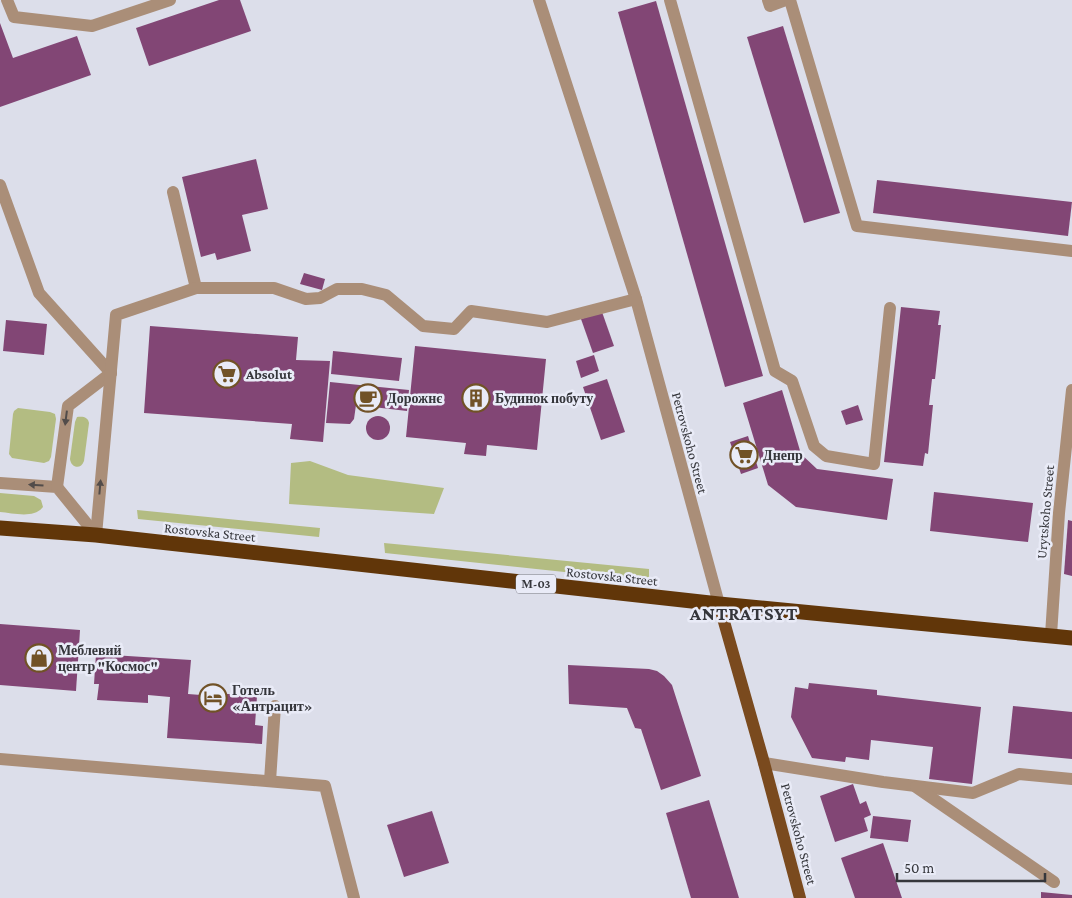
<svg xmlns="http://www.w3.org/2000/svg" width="1072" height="898" font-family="'Crimson Pro',serif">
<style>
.green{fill:#b3bc82}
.building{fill:#824675}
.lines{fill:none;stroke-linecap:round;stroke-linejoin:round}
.minor{stroke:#aa8e78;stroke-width:12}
.major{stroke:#7a4a1e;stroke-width:12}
.highway{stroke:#613609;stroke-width:15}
.oneway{fill:#524c4a}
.labels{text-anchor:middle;stroke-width:5;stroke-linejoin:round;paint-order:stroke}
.shield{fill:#e9ebf7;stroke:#6b6c73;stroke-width:1}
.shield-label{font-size:12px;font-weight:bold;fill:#35363b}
.poi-label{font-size:14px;font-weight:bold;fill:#35363b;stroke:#e9ebf7;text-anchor:start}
.street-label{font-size:14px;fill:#35363b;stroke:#e9ebf7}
.district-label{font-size:19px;font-weight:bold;letter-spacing:1px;fill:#35363b;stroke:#e9ebf7}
</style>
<rect width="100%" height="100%" fill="#dcdeea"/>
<g class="green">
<polygon points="18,408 50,412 55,414 56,419 51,457 49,461 44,463 12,458 9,454 13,414 14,411"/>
<path d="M 77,417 C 83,416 88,417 89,423 L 84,461 C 81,470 71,468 70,459 L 75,422 Z"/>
<polygon points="310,461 348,475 444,488 434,514 289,504 291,463"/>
<path d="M 0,493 L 34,496 L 41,500 L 43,507 C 34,519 13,513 0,512 Z"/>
<polygon points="137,510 320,528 319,537 138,519"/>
<polygon points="384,543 649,569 649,581 385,553"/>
</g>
<g class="building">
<polygon points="219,0 240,0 251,31 149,66 136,28"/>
<polygon points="656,1 763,376 725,387 618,12"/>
<polygon points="0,23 13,58 77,36 91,75 0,107"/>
<polygon points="783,26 840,213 804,223 747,37"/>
<polygon points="256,159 268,209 242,215 251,251 217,260 215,253 201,257 182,177"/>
<polygon points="877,180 1072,202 1068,236 873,213"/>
<polygon points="304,273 325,279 322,290 300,284"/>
<polygon points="901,307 940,311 938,325 941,325 935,379 932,379 929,405 933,405 928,454 925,453 923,466 884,462"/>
<polygon points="602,312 614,346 593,353 581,319"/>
<polygon points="6,320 47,324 44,355 3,351"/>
<polygon points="150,326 298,337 296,360 330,361 323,442 290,439 292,424 144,413"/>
<polygon points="415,346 546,359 537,450 487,445 486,456 464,454 466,443 406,437"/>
<polygon points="333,351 402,358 399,381 331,374"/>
<polygon points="594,355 599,371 581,378 576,361"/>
<polygon points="607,379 625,432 601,440 583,387"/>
<polygon points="330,382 409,390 407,411 356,405 354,419 350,424 326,423"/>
<polygon points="782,390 801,454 817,469 893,479 887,520 796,507 768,485 743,403"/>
<polygon points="858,405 863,420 846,425 841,411"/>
<circle cx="378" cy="428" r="12"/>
<polygon points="748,436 758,468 741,474 730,442"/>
<polygon points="934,492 1033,503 1028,542 930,531"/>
<polygon points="1068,520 1072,521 1072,576 1064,574"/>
<polygon points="0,624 80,630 76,691 0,685"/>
<polygon points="96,654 191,660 188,694 201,695 201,692 257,696 255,725 263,726 262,744 167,738 170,697 148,695 148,703 97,700 99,684 94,684"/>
<polygon points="568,665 649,669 657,671 664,676 672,685 701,776 661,790 641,729 635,728 627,708 569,704"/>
<polygon points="809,683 877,690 877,695 981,707 972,784 929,779 933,747 871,740 869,760 846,757 845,762 812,758 791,717 795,687 808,689"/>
<polygon points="1013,706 1072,712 1072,759 1008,753"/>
<polygon points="853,784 860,804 866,801 871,815 864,818 868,831 835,842 820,796"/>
<polygon points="709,800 739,898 691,898 666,813"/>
<polygon points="432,811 449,863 404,877 387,825"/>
<polygon points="873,816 911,820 908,842 870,838"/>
<polygon points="883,843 902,898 855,898 841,858"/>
<polygon points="1041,892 1072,895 1072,898 1041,898"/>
</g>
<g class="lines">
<g class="minor">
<polyline points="7,0 14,17 92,26 170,0"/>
<polyline points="539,0 636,299 719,604"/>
<polyline points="670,0 775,371 792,381 814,446 826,456 874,464 890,308"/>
<polyline points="768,0 770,6 786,0"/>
<polyline points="790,0 857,226 1072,251"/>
<polyline points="0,185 39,293 111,373"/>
<polyline points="173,192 196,288"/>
<polyline points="0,483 57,487 96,535"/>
<polyline points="57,487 68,406 111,373"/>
<polyline points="96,535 116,315 196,288 274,288 306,299 320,298 337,289 362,289 386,295 423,326 454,329 471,311 547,322 636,299"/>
<polyline points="1051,635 1059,513 1072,390"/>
<polyline points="0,759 325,786 354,898"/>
<polyline points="764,763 883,782 973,793 1019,774 1072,779"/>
<polyline points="270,781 275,706"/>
<polyline points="916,787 1054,882"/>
</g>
<polyline class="major" points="719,604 764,763 800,898"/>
<polyline class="highway" points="0,528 96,535 719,604 1072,638"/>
</g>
<defs><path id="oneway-solid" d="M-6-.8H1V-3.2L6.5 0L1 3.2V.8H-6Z" transform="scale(1.25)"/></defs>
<g class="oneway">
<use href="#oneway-solid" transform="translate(66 418) rotate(97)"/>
<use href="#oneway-solid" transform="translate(36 485) rotate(-176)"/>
<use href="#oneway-solid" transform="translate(100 487) rotate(-85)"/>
</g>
<defs>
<g id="supermarket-ring" transform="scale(1.4375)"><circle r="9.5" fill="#e9ebf7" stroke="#715227" stroke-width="1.5"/><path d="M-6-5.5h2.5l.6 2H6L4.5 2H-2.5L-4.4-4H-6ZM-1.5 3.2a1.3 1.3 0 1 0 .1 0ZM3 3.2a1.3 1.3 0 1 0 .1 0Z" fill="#715227"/></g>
<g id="cafe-ring" transform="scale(1.4375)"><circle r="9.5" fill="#e9ebf7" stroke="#715227" stroke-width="1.5"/><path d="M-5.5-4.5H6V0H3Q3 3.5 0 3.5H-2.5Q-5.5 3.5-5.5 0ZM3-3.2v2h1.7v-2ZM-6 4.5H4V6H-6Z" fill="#715227"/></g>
<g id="building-ring" transform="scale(1.4375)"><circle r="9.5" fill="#e9ebf7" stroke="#715227" stroke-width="1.5"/><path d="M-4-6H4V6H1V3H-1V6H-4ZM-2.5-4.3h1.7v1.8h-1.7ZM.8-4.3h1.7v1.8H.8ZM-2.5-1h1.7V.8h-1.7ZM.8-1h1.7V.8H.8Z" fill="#715227"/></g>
<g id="shop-ring" transform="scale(1.4375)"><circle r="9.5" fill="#e9ebf7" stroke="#715227" stroke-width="1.5"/><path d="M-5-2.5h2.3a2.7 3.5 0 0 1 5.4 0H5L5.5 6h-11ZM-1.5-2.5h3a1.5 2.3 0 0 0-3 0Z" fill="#715227"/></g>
<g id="hotel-ring" transform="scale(1.4375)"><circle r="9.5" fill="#e9ebf7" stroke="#715227" stroke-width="1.5"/><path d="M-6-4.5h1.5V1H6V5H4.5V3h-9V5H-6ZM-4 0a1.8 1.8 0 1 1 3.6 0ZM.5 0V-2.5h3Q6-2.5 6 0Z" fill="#715227"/></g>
</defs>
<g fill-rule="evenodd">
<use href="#supermarket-ring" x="227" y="374"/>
<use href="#cafe-ring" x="368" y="398"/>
<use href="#building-ring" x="476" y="398"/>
<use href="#supermarket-ring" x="744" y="455"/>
<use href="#shop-ring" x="39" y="658"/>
<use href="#hotel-ring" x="213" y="698"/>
</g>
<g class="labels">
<rect class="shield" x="516" y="574.5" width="40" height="19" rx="4"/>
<g class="shield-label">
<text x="536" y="588">М-03</text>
</g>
<g class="poi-label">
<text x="246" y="379">Absolut</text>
<text x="387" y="403">Дорожнє</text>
<text x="495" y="403">Будинок побуту</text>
<text x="763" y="460">Днепр</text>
<text x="58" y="655">Меблевий<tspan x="58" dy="16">центр "Космос"</tspan></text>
<text x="232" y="695">Готель<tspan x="232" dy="16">«Антрацит»</tspan></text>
</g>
<g class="street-label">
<text transform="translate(690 443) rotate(75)" y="5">Petrovskoho Street</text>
<text transform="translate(1045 512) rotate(-85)" y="5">Urytskoho Street</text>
<text transform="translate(210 532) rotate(6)" y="5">Rostovska Street</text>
<text transform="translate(612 576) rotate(6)" y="5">Rostovska Street</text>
<text transform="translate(799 834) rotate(75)" y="5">Petrovskoho Street</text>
</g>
<g class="district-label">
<text x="744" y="620">ANTRATSYT</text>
</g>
</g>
<path d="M897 873v8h148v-8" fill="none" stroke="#35363b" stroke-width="2.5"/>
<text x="904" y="873" font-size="15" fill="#35363b" stroke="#e9ebf7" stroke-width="4" paint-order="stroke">50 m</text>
</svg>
